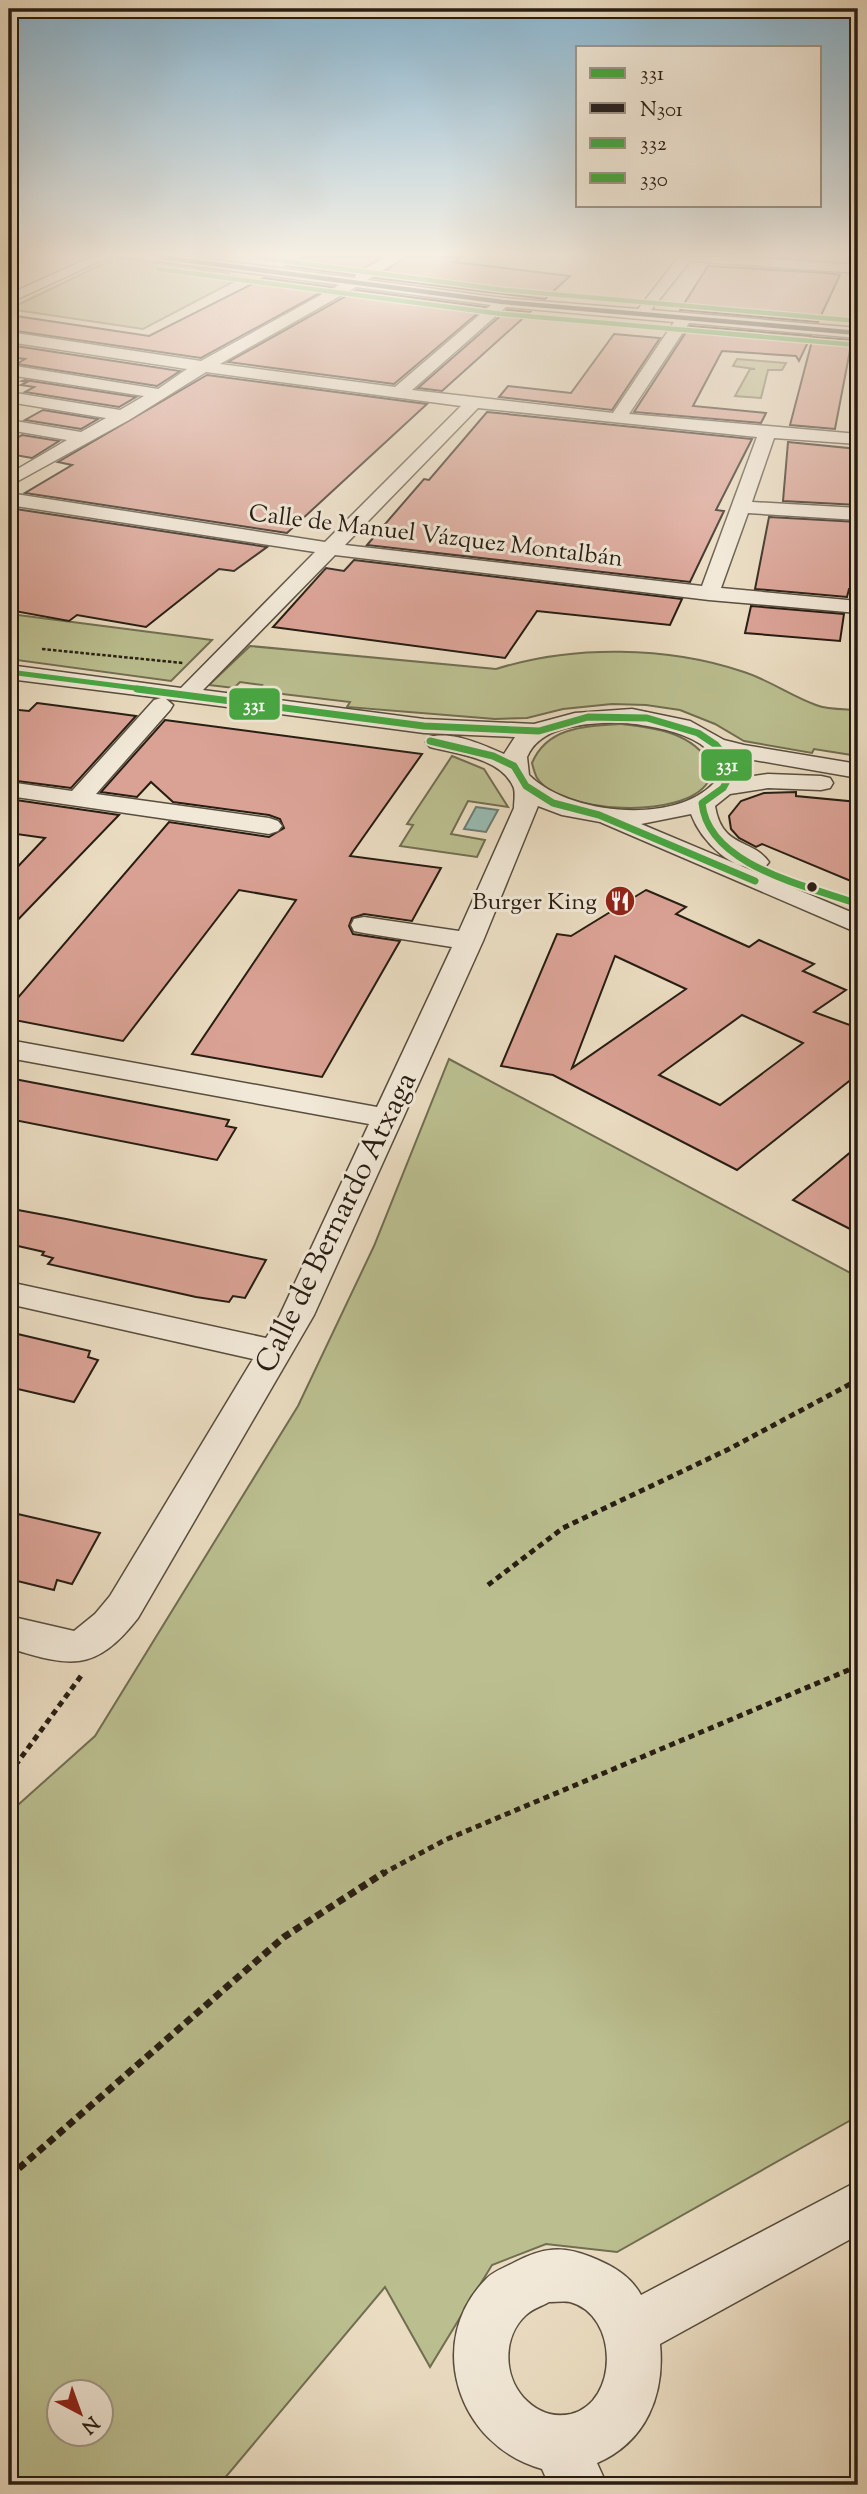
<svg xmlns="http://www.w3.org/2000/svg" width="867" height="2494" font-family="'Sorts Mill Goudy',serif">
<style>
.green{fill:#bbbf90;stroke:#716e52;stroke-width:2;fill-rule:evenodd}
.water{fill:#98bcb3;stroke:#6b7c73;stroke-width:2}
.building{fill:#daa295;stroke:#271d13;stroke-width:2;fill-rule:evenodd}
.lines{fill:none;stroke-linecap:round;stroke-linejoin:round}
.minor-casing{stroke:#584d3e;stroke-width:3}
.path-far3{stroke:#271d13;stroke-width:2.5;stroke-dasharray:3.5 2;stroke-linecap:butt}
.path-far2{stroke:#271d13;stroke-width:4.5;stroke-dasharray:5 3.5;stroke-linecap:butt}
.path-far1{stroke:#271d13;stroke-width:5;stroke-dasharray:6 4.5;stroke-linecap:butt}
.path{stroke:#271d13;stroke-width:7;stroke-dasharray:8 5;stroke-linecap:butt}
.minor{fill:#f1e8d7;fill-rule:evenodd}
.bus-1-far1-casing{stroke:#f1e8d7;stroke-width:9}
.bus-1-casing{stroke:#f1e8d7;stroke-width:11}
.bus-2-casing{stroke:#f1e8d7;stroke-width:7}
.bus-3-casing{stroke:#f1e8d7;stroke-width:7}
.bus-4-casing{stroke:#f1e8d7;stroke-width:7}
.bus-1-far1{stroke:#46a842;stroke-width:5}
.bus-1{stroke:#46a842;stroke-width:7}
.bus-2{stroke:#231f20;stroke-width:4.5}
.bus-3{stroke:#46a842;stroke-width:4.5}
.bus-4{stroke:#46a842;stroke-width:4.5}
.bus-dot{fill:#271d13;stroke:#f1e8d7;stroke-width:2.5}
.labels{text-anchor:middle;stroke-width:6;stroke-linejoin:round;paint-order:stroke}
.far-street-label{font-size:24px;fill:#271d13;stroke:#f1e8d7}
.far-poi-label{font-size:24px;fill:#271d13;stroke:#f1e8d7;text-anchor:end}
.street-label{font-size:30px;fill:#271d13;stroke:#f1e8d7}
.line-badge{stroke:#f1e8d7;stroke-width:2.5}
.badge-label{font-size:19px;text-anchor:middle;font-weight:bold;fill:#fff}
</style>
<rect width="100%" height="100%" fill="#eadcc1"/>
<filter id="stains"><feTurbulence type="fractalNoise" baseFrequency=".00286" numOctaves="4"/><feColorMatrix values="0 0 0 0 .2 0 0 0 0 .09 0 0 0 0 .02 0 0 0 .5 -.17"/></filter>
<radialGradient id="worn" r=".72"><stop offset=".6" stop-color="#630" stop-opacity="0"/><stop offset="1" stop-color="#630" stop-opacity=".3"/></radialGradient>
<g class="green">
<polygon points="117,257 229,273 227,275 242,277 143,329 9,309"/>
<polygon points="737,359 786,363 782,370 768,370 761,398 735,396 750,369 755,369 733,366"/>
<polygon points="9,614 18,615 212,640 171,681 9,659"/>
<path d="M 250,646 L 496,669 C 572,645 668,646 744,672 C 769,680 791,696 816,705 C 828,710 845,709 858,710 L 858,756 L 814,749 L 812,753 L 744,741 L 715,724 L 680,710 L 646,705 L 612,704 L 563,709 L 527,718 L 495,719 L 347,707 L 350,702 L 257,691 L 262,685 L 240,682 L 234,688 L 209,685 Z"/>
<path d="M 620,724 C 656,728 694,732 712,767 C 711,771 710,778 708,782 C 684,820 561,814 537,778 C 535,774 533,767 532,763 C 547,727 585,726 620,724 Z"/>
<polygon points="452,756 484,769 508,807 468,801 451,834 485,840 477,857 400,846 413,825 407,824"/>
<path d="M 449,1059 L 858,1277 L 858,2116 L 617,2252 L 546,2244 L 492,2265 L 430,2367 L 385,2287 L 219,2485 L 9,2485 L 9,1813 L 95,1736 L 298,1406 L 374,1246 ZM 60,2392 L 102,2392 L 102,2434 L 60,2434 Z"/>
</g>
<polygon class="water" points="476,807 498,810 486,832 464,829"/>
<g class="building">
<polygon points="304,257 382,257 353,275 286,266"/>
<polygon points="406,257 462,257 454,262 570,276 545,299 375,278"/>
<polygon points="708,266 827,273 840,275 818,322 680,310"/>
<polygon points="264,278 331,287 201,358 9,330 9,315 149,336"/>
<polygon points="357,290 485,307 394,384 228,362"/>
<polygon points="507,310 530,312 442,391 418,388"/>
<polygon points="690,326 811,336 799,361 796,356 722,351 693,406 766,413 761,423 634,412"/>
<polygon points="614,334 660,338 612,410 499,397 508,386 571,393"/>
<polygon points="813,337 852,340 835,429 790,425"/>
<polygon points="9,345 180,371 157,386 17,364 25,359 9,357"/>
<polygon points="207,375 427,404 287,533 25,493 72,465 58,462"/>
<polygon points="25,380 136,397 119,407 25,392 34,387 21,385 27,382 22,381"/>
<polygon points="43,410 98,419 81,429 25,420"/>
<polygon points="487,412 752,439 716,510 724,511 690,582 367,545 424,479 429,480"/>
<polygon points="22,435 59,441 32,458 9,454 9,442"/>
<polygon points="788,442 858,449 858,505 783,501"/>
<polygon points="9,508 267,547 234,571 219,569 146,627 77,615 69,621 9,610"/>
<polygon points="769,517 858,522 858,590 849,589 847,597 755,589"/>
<polygon points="354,560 682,599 670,625 537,611 505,658 273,627 326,568 344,571"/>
<polygon points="751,606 844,614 840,641 745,633"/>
<polygon points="37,703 114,713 136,716 71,788 9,780 9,709 29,711"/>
<polygon points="165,720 422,754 350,856 441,868 412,921 364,914 352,918 349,926 353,934 400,941 322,1077 192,1054 296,900 239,890 123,1041 9,1019 9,1008 169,822 269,837 284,828 280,819 269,815 173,802 151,782 137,797 101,792"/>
<polygon points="796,792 796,796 858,802 858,884 762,844 756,847 739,838 731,829 729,816 741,801 764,793"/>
<polygon points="9,799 119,815 9,929 9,876 45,838 9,833"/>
<path d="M 646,890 L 686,907 L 676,914 L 749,947 L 759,940 L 814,964 L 803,971 L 846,990 L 814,1012 L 858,1028 L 858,1074 L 737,1170 L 553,1075 L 501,1066 L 557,934 L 571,936 ZM 615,956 L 686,989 L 572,1068 ZM 742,1015 L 803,1043 L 720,1105 L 659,1075 Z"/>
<polygon points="9,1078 229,1120 226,1126 236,1128 217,1160 9,1119"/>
<polygon points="858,1146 858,1233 793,1200"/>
<polygon points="18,1210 66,1219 266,1260 245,1298 233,1296 229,1302 196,1297 48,1264 53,1258 42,1255 44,1252 9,1244 9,1223"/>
<polygon points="9,1332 90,1351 88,1357 98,1360 74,1402 9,1387"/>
<polygon points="9,1512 100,1533 72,1584 57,1580 54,1590 9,1579"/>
</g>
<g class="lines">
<g class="minor-casing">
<g id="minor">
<polygon points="91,257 109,257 9,303 9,294"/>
<path d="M 153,257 L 191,257 L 355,278 L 356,274 L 387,257 L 404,257 L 367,280 L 503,298 L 638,309 L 679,257 L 748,257 L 858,265 L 858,273 L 690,261 L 651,310 L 858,328 L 858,338 L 689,323 L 629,414 L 858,434 L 858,444 L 774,438 L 752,502 L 858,508 L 858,520 L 748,513 L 721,588 L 858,601 L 858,613 L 709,600 L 335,555 L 203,690 L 424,719 L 534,724 L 575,713 L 632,709 L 690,721 L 724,740 L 744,745 L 858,764 L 858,778 L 737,757 L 740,778 L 768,774 L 821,776 L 830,778 L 833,783 L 830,788 L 821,790 L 768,788 L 730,794 L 715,806 C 722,849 752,838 769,862 L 765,867 C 734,875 701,841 691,814 L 641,824 L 858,915 L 858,933 L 600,822 L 562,815 L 538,806 L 483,941 L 314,1315 L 138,1618 C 95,1673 70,1667 9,1648 L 9,1616 L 74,1631 L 95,1614 L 110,1596 L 253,1359 L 9,1304 L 9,1282 L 266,1338 L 280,1315 L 369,1124 L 9,1058 L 9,1040 L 377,1107 L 452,947 L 364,933 L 354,931 L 351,925 L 354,919 L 364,917 L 459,931 L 514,808 C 514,802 516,791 513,786 C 500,758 457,754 430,747 L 426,742 L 430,737 C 453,731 483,745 504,754 L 515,737 L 424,733 L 166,699 L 173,705 L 170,710 L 96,794 L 269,818 L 278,821 L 282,826 L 278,831 L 269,834 L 9,796 L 9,782 L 72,791 L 154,700 L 161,698 L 9,679 L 9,665 L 181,688 L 315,552 L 9,505 L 9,493 L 325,542 L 461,406 L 206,372 L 129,420 L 9,486 L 9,474 L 67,440 L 9,430 L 9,420 L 81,432 L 106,418 L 9,402 L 9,392 L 120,410 L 144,396 L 9,375 L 9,365 L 158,389 L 187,369 L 9,342 L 9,332 L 201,361 L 339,285 L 160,261 ZM 356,287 L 491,305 L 395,387 L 220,364 ZM 506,307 L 674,322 L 613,413 L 412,390 ZM 478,408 L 757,437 L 702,586 L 345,545 ZM 618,722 C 647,725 733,735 714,783 C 673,826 568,814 529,775 L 527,757 C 541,724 587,724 618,722 Z"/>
<path d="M 858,2181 L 858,2235 L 660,2344 C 665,2395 646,2442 597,2463 L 607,2485 L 549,2485 L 542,2469 C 458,2446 423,2341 487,2278 C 494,2271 506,2267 515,2262 C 542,2248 562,2245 591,2257 C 611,2265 630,2275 641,2295 ZM 549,2302 C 556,2302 564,2301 570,2302 C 619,2315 619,2402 571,2414 C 552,2418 537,2412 523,2397 C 503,2374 503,2336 526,2315 C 532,2309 542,2306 549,2302 Z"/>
</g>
</g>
<polyline class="path-far3" points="42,649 183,663"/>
<polyline class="path-far2" points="851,1384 858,1380"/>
<g class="path-far1">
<polyline points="488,1585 563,1528 729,1449 854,1382"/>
<polyline points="9,1774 81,1676"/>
<polyline points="382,1874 445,1840 858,1666"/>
</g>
<polyline class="path" points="9,2177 284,1937 385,1872"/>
<use href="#minor" class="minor"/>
<g class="bus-1-far1-casing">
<polyline id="bus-1-far1" points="9,672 151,690"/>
</g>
<g class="bus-1-casing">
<g id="bus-1">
<path d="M 137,689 L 424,726 L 539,731 L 588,717 L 647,718 L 698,733 L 716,745 L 726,757 L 728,779 L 723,788 L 702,803 C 708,866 808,886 858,904"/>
<polyline points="430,741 493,756 514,766 526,786 553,803 599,815 755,881"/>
</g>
</g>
<g class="bus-2-casing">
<polyline id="bus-2" points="160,257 503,302 858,333"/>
</g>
<g class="bus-3-casing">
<polyline id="bus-3" points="158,269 502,314 857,345"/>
</g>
<g class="bus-4-casing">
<polyline id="bus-4" points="253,257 504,290 858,321"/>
</g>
<use href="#bus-1-far1" class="bus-1-far1"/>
<use href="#bus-1" class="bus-1"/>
<use href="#bus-2" class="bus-2"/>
<use href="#bus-3" class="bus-3"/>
<use href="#bus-4" class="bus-4"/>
</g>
<linearGradient id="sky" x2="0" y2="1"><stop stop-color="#88b7d3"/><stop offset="0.42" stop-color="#f6efe3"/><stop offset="1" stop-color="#f6efe3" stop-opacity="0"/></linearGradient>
<rect width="867" height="606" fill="url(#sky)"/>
<defs>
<g id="restaurant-disc" transform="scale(1.575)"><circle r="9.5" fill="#8f2418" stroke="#f1e8d7"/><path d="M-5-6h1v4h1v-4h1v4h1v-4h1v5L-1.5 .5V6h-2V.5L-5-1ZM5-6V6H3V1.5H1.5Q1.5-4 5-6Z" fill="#fff"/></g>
</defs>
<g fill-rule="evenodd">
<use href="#restaurant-disc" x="620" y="901"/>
</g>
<circle class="bus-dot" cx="812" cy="887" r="6"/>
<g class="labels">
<g class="far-street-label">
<text transform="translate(436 535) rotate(7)" y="8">Calle de Manuel Vázquez Montalbán</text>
</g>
<g class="far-poi-label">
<text x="597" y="909">Burger King</text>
</g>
<g class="street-label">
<text transform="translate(335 1222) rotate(-64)" y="10">Calle de Bernardo Atxaga</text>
</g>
</g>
<g class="line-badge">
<rect x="228" y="687" width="53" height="34" rx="7" fill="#46a842"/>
<rect x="700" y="748" width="53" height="34" rx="7" fill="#46a842"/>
</g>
<g class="badge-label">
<text x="254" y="711">331</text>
<text x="727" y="771">331</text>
</g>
<rect width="867" height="2494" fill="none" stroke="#eadcc1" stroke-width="35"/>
<rect x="10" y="10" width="846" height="2473" fill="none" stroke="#271d13" stroke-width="3.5"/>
<rect x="18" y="18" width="832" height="2459" fill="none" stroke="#271d13" stroke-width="2"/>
<rect x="576" y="46" width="245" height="161" fill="#f1e8d7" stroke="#a09789" stroke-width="2"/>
<rect x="590" y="68" width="35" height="10" fill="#46a842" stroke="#a09789" stroke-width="2"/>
<text x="640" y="80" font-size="21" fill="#271d13">331</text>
<rect x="590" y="103" width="35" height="10" fill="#231f20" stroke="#a09789" stroke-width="2"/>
<text x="640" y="116" font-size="21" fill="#271d13">N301</text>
<rect x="590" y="138" width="35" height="10" fill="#46a842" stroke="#a09789" stroke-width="2"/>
<text x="640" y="150" font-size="21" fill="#271d13">332</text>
<rect x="590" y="173" width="35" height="10" fill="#46a842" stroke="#a09789" stroke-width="2"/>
<text x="640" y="186" font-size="21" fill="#271d13">330</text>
<g transform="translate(80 2413) rotate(139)"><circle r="33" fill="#f1e8d7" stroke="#a09789" stroke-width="2"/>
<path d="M0-5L12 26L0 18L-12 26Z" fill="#8f2418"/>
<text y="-10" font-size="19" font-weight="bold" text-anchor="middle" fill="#271d13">N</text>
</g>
<rect width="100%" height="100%" filter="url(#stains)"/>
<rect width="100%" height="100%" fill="url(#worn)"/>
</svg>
